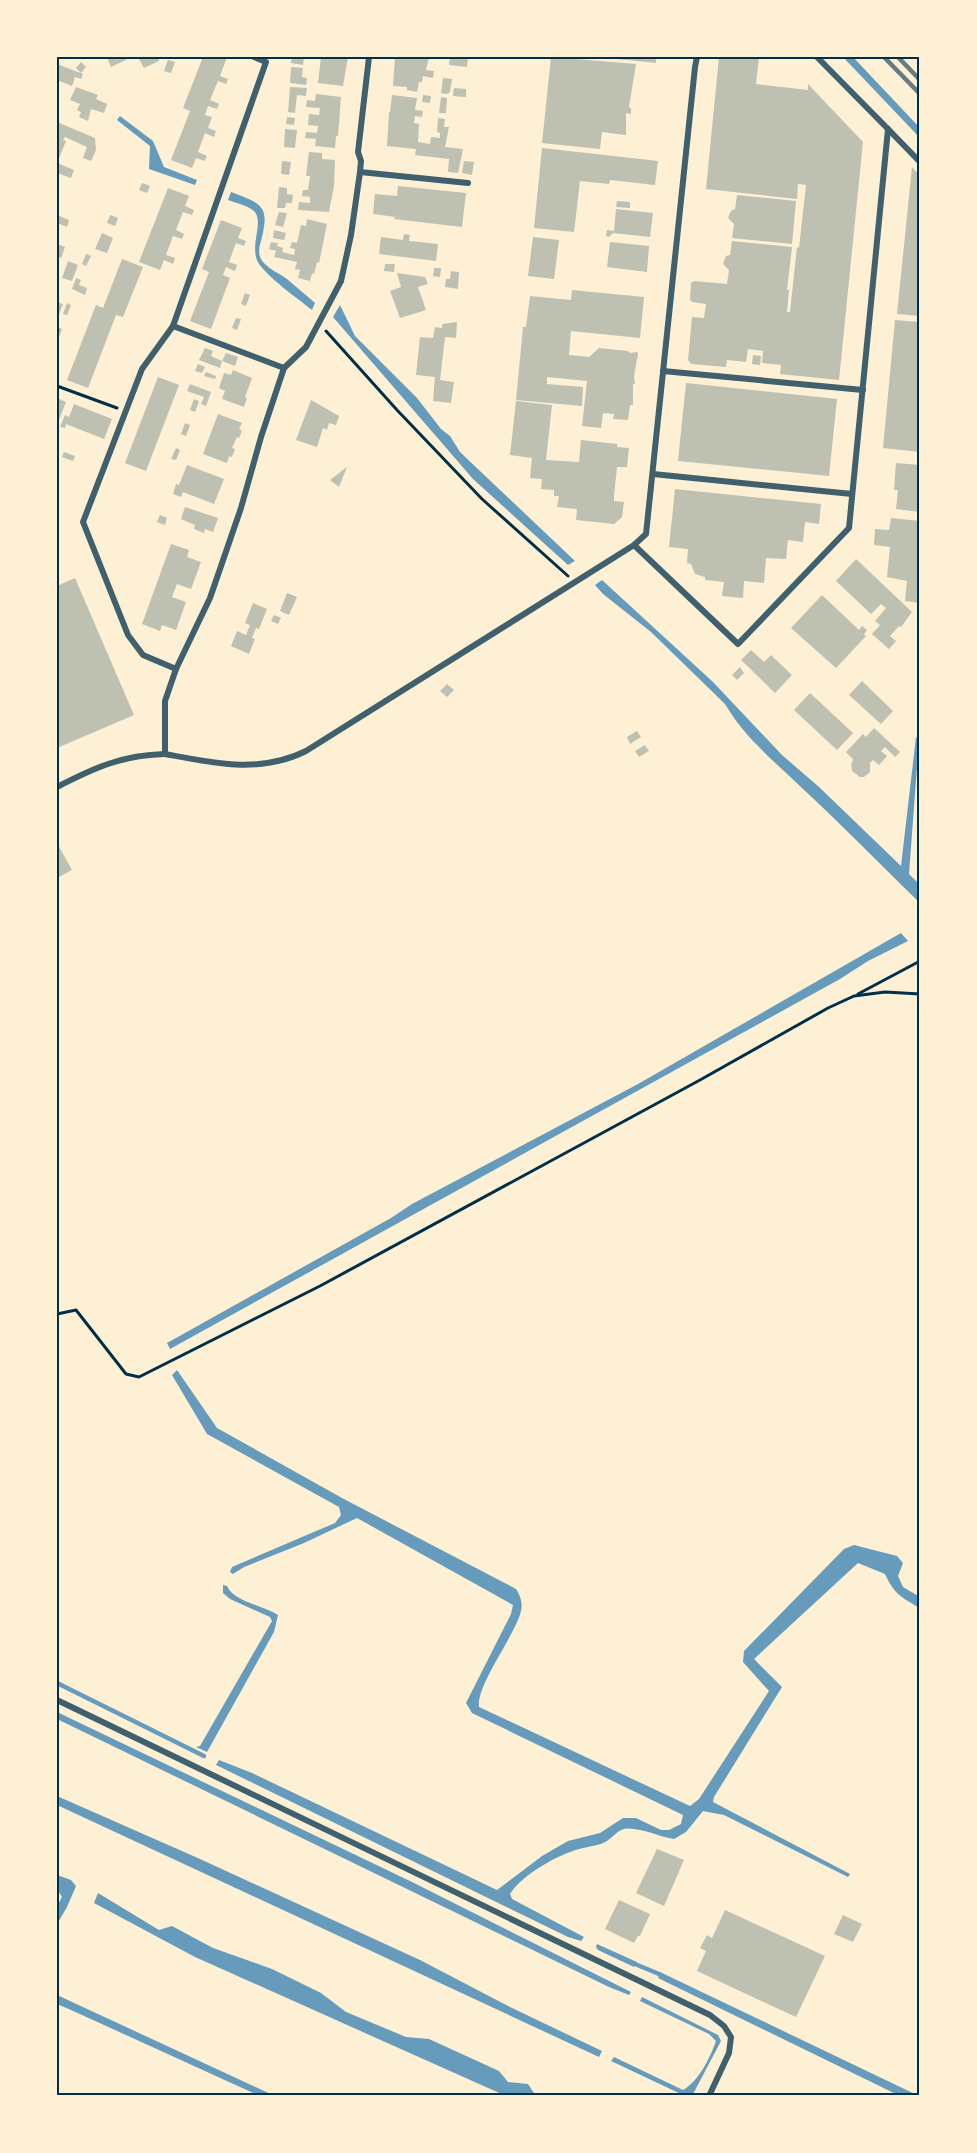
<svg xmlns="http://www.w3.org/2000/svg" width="977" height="2153" font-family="'Source Sans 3',sans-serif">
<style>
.water{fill:#669bbc}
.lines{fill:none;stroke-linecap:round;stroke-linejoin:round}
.stream{stroke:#669bbc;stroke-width:4.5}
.building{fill:#bec0b2}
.path{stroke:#003049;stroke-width:3}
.minor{stroke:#3f606c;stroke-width:6}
.rail{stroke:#657d81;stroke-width:4.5}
.neatline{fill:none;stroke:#003049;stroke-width:2}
</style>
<rect width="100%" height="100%" fill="#fdf0d5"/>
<g class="water">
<polygon points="843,57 853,57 920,128 920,138"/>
<polygon points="120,116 153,141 164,167 197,180 195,185 149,169 150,146 117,120"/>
<path d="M 231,192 C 263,204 270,206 261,241 C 259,247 258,254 261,259 C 266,268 279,273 287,279 C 296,287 306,295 315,303 L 312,310 C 297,298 270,279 259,264 C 248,247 265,222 254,211 C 247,205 236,203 228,200 Z"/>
<polygon points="340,305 355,336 417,398 441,429 450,436 460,452 575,561 568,565 473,479 333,317"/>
<path d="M 602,580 L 713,682 L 782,755 L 819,787 L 901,866 L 916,737 L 919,740 L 909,874 L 920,885 L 920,903 C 881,865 842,825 802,788 C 775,762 744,737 725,704 L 651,632 L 603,594 L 595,585 Z"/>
<polygon points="901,933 908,941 868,961 840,979 170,1349 167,1343 391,1218 412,1204 638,1084"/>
<path d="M 177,1370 L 217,1428 L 342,1498 L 516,1589 C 520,1595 523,1603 521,1611 C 515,1636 476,1685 479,1707 L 690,1806 L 699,1799 L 769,1691 L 743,1662 L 744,1651 L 844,1549 L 854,1545 L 897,1556 L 903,1563 L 898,1576 L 903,1587 L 920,1597 L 920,1608 C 902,1598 894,1594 885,1574 L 858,1563 L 754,1659 L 782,1687 L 714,1797 L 713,1802 L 850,1874 L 848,1877 L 724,1815 L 703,1811 L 686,1832 L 674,1839 C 660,1837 637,1826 624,1829 C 616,1831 610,1841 601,1844 C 594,1846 586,1847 579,1849 C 557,1855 522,1875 510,1894 L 512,1899 L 584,1937 L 581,1941 L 568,1937 L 216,1765 L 219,1760 L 252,1773 L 497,1890 L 542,1856 L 568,1841 L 600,1833 L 623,1818 L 636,1818 L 661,1830 L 669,1830 L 681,1824 L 683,1815 L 472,1713 L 466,1703 L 511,1614 L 513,1605 L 357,1518 L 304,1543 L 244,1567 L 233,1574 L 230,1572 L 232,1567 L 335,1523 L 341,1515 L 339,1507 L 207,1434 L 172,1375 Z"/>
<path d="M 223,1585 L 227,1586 C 234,1602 263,1605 278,1615 L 274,1632 L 207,1752 L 196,1747 L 200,1746 L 272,1621 L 270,1617 L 230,1599 L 223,1593 Z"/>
<polygon points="57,1712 412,1882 631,1992 629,1995 609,1987 57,1719"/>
<polygon points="57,1796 200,1859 420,1960 510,2007 602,2051 599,2057 57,1805"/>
<polygon points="57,1875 71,1880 76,1886 67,1907 57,1924 57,1906 62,1897 57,1889"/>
<polygon points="98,1893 159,1930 172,1926 213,1948 272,1969 321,1993 346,2012 406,2037 429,2039 499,2071 508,2082 528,2084 536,2096 506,2096 195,1957 94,1903"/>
<polygon points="597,1944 637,1962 634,1967 598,1950 596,1947"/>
<polygon points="660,1972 919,2096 900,2096 658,1978"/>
<polygon points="57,1995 275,2096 260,2096 71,2010 57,2004"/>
<path d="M 642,1997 L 718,2035 L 721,2041 L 692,2096 L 681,2096 L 681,2094 L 611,2061 L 614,2057 L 683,2090 C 699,2081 710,2058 716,2041 L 709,2034 L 640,2001 Z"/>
</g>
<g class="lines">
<g class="stream">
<polyline points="919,740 920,735"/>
<polyline points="57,1683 204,1756"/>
<polyline points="635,1964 659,1974"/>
</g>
</g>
<g class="building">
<polygon points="107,57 132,57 111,67"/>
<polygon points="138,57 158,57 159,61 144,68"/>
<polygon points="203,57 227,57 220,76 228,79 226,84 218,81 210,100 219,104 218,106 217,109 208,106 205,115 212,117 208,128 216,131 214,137 205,133 198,152 207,156 206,158 205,161 196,158 192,168 171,160 190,111 183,108"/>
<polygon points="292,57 304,57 303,65 291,63"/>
<polygon points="321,57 348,57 343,86 318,83"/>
<polygon points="395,57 429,57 426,70 434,71 433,78 423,76 422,82 419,82 417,92 407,90 407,87 393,86"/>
<polygon points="450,57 468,57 467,67 449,65"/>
<polygon points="551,57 636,64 629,107 631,108 631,114 626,113 626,135 602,132 600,149 542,143"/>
<polygon points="617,57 656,57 656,63 617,59"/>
<polygon points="719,57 759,57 756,84 808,90 808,84 863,142 839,380 780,374 781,365 762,363 763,351 748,349 746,362 727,360 726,367 691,364 688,360 692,317 704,318 706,304 692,302 690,300 691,283 694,281 727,284 729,270 723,264 726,256 730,255 732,241 792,247 787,290 789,290 787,312 790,312 797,247 799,248 806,185 798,184 797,199 706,189"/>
<polygon points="168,60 175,62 171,73 164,71"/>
<polygon points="81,62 86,67 81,73 76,68"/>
<polygon points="57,64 83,74 81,79 75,77 72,86 57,80"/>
<polygon points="291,67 303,68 302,77 307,78 306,85 290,83"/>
<polygon points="443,78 452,79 450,92 447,94 441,93"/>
<polygon points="76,87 98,95 96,99 107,104 104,113 91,109 88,121 79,117 81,112 77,110 80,104 70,100"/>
<polygon points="290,87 307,88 306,96 297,95 295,113 288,112"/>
<polygon points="454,88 466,89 466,97 453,96"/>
<polygon points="316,94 341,97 338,136 336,136 335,148 315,146 316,139 305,138 306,132 317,133 318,126 308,125 309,114 319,115 320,108 306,107 307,100 315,101"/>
<polygon points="392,95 417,98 415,110 423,111 422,117 415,116 414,123 419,124 418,142 430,144 431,137 440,138 440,133 437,132 438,118 445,119 444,127 449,127 445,147 463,149 458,173 448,172 449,159 415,155 416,149 387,146 389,112 390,112"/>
<polygon points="423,95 431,96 430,103 422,102"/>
<polygon points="441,97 447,98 446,113 439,113"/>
<polygon points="287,117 295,118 294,125 286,124"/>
<polygon points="57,122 95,138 96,150 91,161 83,158 87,147 65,137 63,140 66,141 57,163"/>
<polygon points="285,129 297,130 295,148 284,147"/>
<polygon points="542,148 658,161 655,185 610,180 609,184 580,181 574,232 534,228"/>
<polygon points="309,152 322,153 322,159 335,160 334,186 329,212 298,210 299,202 310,203 310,197 302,196 303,190 308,190 310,176 306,176"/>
<polygon points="282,161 291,162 289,175 281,174"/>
<polygon points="464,161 474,162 472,175 462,173"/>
<polygon points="57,163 74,170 71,178 57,173"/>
<polygon points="912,167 920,176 920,316 897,314"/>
<polygon points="142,183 150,186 147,193 139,190"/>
<polygon points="398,186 466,193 462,227 394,219 395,217 373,214 375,194 397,196"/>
<polygon points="279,187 287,188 287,194 293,195 292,203 286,203 285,208 277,208"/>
<polygon points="168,188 189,196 185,206 194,210 192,215 183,212 176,230 184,234 182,239 173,236 166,255 175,258 173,264 164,260 160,270 139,262"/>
<polygon points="737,195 796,201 792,244 732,238 734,224 728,218 731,211 735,209"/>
<polygon points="617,201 630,202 630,208 616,207"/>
<polygon points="616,209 653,213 650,237 613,233 609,237 606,236 607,230 614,231"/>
<polygon points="279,212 287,213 283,227 275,225"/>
<polygon points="57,215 69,220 67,227 57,223"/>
<polygon points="110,215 118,218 115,226 107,223"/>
<polygon points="307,219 327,224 319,263 317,262 314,274 312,273 310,281 298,278 300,270 295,269 297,262 274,257 276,251 269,249 271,242 278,243 277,246 283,248 282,252 294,255 295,249 290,248 292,242 297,243 301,225 306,226"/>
<polygon points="221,220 242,228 238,238 246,241 244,246 236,243 229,262 237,265 235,271 226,267 223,275 230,278 211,329 190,321 209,272 202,269"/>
<polygon points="274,230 286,233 284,240 273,238"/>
<polygon points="102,233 113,238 107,253 95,249"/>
<polygon points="404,234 410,235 409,241 438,244 436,261 379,254 381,237 403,240"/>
<polygon points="533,237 559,240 554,279 528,276"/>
<polygon points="610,242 649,246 647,272 607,267"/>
<polygon points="57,244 65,247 61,258 57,256"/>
<polygon points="86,254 91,256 86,266 82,264"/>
<polygon points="122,259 143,267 123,317 116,315 88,388 67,380 96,305 103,308"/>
<polygon points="68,261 78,265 72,281 62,278"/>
<polygon points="385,264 395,264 394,272 384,271"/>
<polygon points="434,268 441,268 440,277 433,276"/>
<polygon points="451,271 459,272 458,289 445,287 446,279 450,279"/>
<polygon points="397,273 425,277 428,284 418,287 426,310 400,318 390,291 401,287"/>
<polygon points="76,278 81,280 79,285 87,288 85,295 72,289"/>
<polygon points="572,290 644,297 640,338 571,331 569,355 589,357 599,348 628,351 630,353 637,352 638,354 634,376 635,383 633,385 633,405 630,405 628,420 613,419 614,414 603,413 601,428 582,426 587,381 547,377 547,384 583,387 582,406 516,400 523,327 526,327 530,296 571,300"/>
<polygon points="245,293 250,295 246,306 241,304"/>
<polygon points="57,302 63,304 57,319"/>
<polygon points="67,303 71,305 67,315 63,314"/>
<polygon points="236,318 241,319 237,330 232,328"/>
<polygon points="895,320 920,322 920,452 883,448"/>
<polygon points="457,322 456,338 445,337 440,380 454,382 451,403 433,401 435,377 416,375 420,337 433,338 435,327 442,328 442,324"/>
<polygon points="57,327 62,329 57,342"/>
<polygon points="205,348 213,351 211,356 222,361 220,368 199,360"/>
<polygon points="226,353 238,357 235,366 222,361"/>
<polygon points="753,355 761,356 760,365 752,364"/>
<polygon points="198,364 205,367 202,373 195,371"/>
<polygon points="233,370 252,378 245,397 247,398 244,407 222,399 225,391 219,388 224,373 231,375"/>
<polygon points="206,372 216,376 215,379 204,376"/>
<polygon points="158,377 179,385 146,471 125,463"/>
<polygon points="686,383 837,399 829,476 678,461"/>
<polygon points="190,384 211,392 206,406 201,404 204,397 187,391"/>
<polygon points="57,398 66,402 57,425"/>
<polygon points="194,399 199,401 195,412 190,410"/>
<polygon points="311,400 339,416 336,425 329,423 327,430 323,428 317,447 296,440"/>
<polygon points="516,401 552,405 546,460 579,462 581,440 617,444 617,447 629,448 627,467 617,467 614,496 614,501 624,502 622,517 614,524 576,520 577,509 557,507 559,496 554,496 554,490 541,489 542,479 530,478 532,458 510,455"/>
<polygon points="74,404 112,419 104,439 66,424 65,428 60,427 65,415 69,417"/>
<polygon points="218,414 242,423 239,429 242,431 239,438 237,437 232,448 235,449 232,457 229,456 227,463 203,454"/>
<polygon points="185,423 190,425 186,436 181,434"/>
<polygon points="176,448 180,450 176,460 171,459"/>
<polygon points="64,452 75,456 73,461 62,457"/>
<polygon points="896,463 920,465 920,512 896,509 898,490 894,490"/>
<polygon points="187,465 224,479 214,504 183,492 181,497 173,494 176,484 179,485"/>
<polygon points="347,467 339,487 330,480"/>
<polygon points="675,489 821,504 819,524 805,522 803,542 788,540 786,559 766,558 764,583 744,581 743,598 722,596 724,582 705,580 705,577 695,574 691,564 687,563 688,549 669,547"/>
<polygon points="185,507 218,518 213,532 205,529 204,533 194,529 195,525 181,519"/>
<polygon points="160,515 167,518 165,525 157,522"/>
<polygon points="891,518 920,521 920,603 905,601 907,581 887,577 890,547 874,545 875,529 889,530"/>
<polygon points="171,544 189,550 187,557 201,562 191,589 177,584 172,597 186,602 176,630 162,625 160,631 142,624"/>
<polygon points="856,559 912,612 901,627 899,626 890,636 896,641 889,649 872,634 880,625 875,621 886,608 881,604 871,614 836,581"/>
<polygon points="75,578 134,715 57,748 57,586"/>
<polygon points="287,593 297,597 289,615 280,611"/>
<polygon points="822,595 859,630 862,626 867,630 864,634 866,636 836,668 791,628"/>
<polygon points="253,603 267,609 259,629 256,628 252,638 255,639 249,654 231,646 237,631 246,635 250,625 245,623"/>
<polygon points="274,615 281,618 278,624 271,621"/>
<polygon points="751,650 764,662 771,655 792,675 775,693 741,660"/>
<polygon points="740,667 744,673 737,680 732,675"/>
<polygon points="862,681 893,711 881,724 849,695"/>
<polygon points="447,684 454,690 447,697 440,691"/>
<polygon points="810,693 853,733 837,750 794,710"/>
<polygon points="874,728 900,752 895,757 885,747 881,751 887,756 879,765 873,760 870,763 870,772 864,777 860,777 852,771 851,766 853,759 846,752 863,734 866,737"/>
<polygon points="637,731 641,737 630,744 627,737"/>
<polygon points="645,745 649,751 639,757 635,751"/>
<polygon points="57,843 72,870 57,878"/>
<polygon points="657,1849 684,1860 664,1906 636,1893"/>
<polygon points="619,1900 650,1914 640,1936 638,1936 634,1943 605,1929"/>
<polygon points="725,1910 825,1956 796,2017 697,1971 706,1951 700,1948 707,1935 712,1938"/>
<polygon points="843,1915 862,1924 853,1942 834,1934"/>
</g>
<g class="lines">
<g class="path">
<polyline points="326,331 397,410 482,499 568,576"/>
<polyline points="57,386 117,408"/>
<polyline points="858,994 920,961"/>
<polyline points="57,1314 76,1310 126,1374 139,1377 320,1286 700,1080 828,1008 854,996 885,992 920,994"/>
</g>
<g class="minor">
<polyline points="888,129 920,162"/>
<polyline points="360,172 468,183"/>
<polyline points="173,326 284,368"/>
<polyline points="663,371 863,390"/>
<polyline points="653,474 852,494"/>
<polyline points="634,545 738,644 849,528 888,129 817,57"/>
<polyline points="176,669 143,655 128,635 83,522 142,369 173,326 266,62 254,57"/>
<path d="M 165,754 C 213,763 260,774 306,751 L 634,545 L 646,534 L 695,67 L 697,57"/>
<path d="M 57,787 C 94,768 122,755 165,754 L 165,701 L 176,669 L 210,598 L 241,508 L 261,437 L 284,368 L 306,347 L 341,281 L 351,235 L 360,172 L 361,161 L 358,152 L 369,57"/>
<polyline points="57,1700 710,2015 724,2026 731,2037 729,2053 709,2096"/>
</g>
<g class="rail">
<polyline points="884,57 920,94"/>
<polyline points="898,57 920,80"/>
</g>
</g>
<rect width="977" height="2153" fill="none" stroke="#fdf0d5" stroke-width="117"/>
<rect x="58" y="58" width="860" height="2036" class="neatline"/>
</svg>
